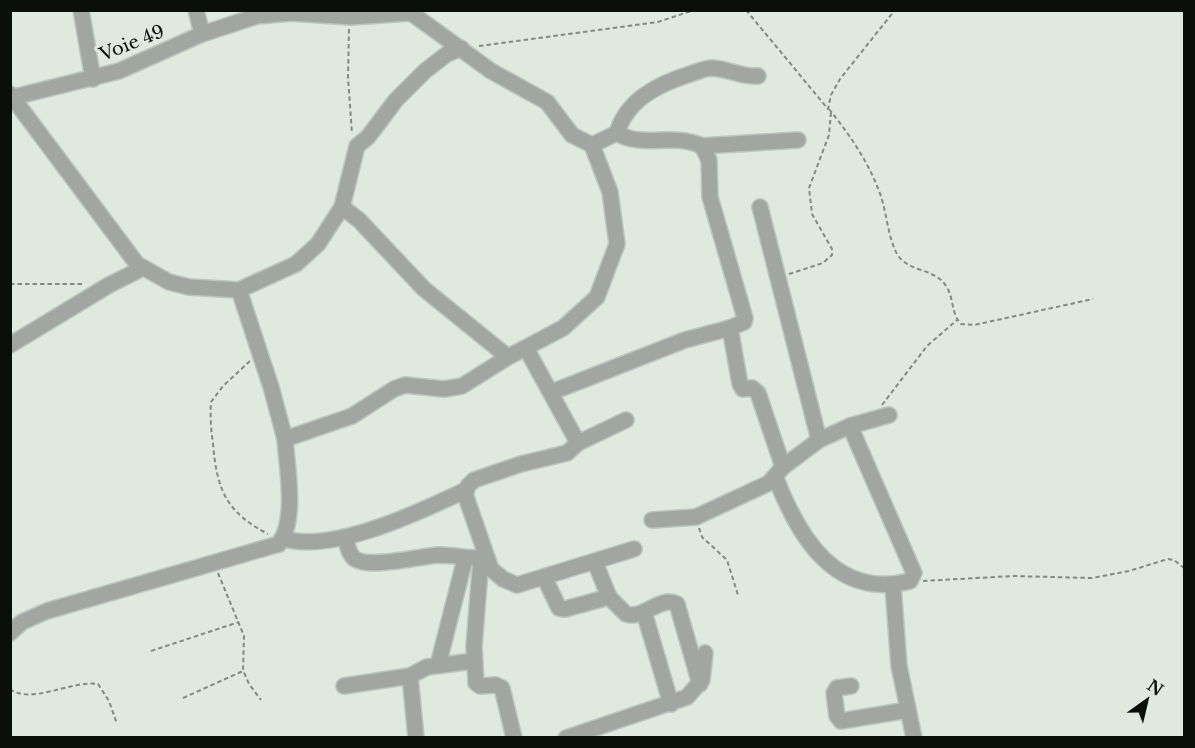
<svg xmlns="http://www.w3.org/2000/svg" width="1195" height="748" font-family="'Libre Baskerville',serif">
<style>
.lines{fill:none;stroke-linecap:round;stroke-linejoin:round}
.minor-casing{stroke:#bdc6be;stroke-width:18}
.path{stroke:#828a83;stroke-width:2;stroke-dasharray:4.5 3;stroke-linecap:butt}
.minor{stroke:#a1a6a2;stroke-width:15}
.labels{text-anchor:middle;stroke-width:6;stroke-linejoin:round;paint-order:stroke}
.street-label{font-size:18px;fill:#0b0f0c;stroke:#dfe9e0}
</style>
<rect width="100%" height="100%" fill="#dfe9e0"/>
<g class="lines">
<g class="minor-casing">
<g id="minor">
<polyline points="81,10 93,79"/>
<polyline points="196,10 202,34"/>
<path d="M 407,10 L 491,71 L 547,102 L 572,135 L 592,145 L 617,133 C 627,99 659,84 690,74 C 697,72 705,68 712,68 C 729,69 741,77 758,76"/>
<polyline points="10,94 137,264 169,282 189,287 239,290 296,264 318,244 342,207 357,146 368,137 396,100 425,71 447,54 461,48"/>
<polyline points="10,98 119,71 202,34 257,16 291,13 351,17 409,13"/>
<path d="M 617,133 C 644,149 671,132 702,146 L 709,160 L 710,197 L 745,318 L 744,322 L 730,328 L 740,384 L 743,389 L 752,388 L 758,393 L 783,467"/>
<polyline points="702,146 798,140"/>
<polyline points="342,207 359,220 424,289 508,357"/>
<polyline points="760,207 819,440"/>
<polyline points="239,290 271,387 285,439"/>
<polyline points="10,345 109,285 143,268"/>
<polyline points="526,348 578,443"/>
<polyline points="552,392 685,340 730,328"/>
<polyline points="626,420 578,443 567,453 521,464 474,480 468,486 465,494 491,569 503,579 517,585 634,549"/>
<path d="M 775,476 C 798,536 835,600 910,581 L 914,573 L 850,426"/>
<polyline points="652,520 696,517 769,483 783,467 819,440 850,426 889,415"/>
<path d="M 282,538 C 330,555 422,511 466,490"/>
<path d="M 345,538 C 347,544 349,555 355,559 C 370,569 421,556 439,555 C 456,555 469,559 486,558"/>
<polyline points="481,558 474,646 476,683 480,686 496,685 502,688 514,738"/>
<path d="M 595,562 L 609,597 L 626,614 C 644,620 660,595 677,604 L 700,684"/>
<polyline points="544,577 559,608 565,609 609,597"/>
<polyline points="893,586 899,666 914,738"/>
<polyline points="644,612 671,704"/>
<path d="M 10,633 L 22,622 L 47,611 L 279,544 C 297,520 287,467 285,439 L 352,416 L 394,389 L 405,385 L 444,389 L 462,386 L 508,357 L 563,328 L 597,297 L 617,244 L 610,192 L 592,145"/>
<polyline points="438,665 465,559"/>
<polyline points="410,676 416,738"/>
<polyline points="344,686 410,676 427,667 473,661"/>
<polyline points="851,686 837,688 834,693 837,716 841,721 908,710"/>
<polyline points="566,738 687,697 702,680 705,653"/>
</g>
</g>
<g class="path">
<polyline points="746,10 828,109 831,95 840,79 895,10"/>
<polyline points="349,29 348,77 352,134"/>
<polyline points="479,46 658,22 694,10"/>
<path d="M 829,109 C 849,134 868,161 879,191 C 887,211 887,235 897,254 C 907,272 935,268 946,286 C 954,297 951,314 961,324 L 974,325 L 1093,299"/>
<polyline points="789,274 823,263 832,255 832,249 812,214 809,188 829,135 831,112"/>
<polyline points="10,284 85,284"/>
<path d="M 250,361 L 223,386 L 211,402 C 210,416 211,430 213,444 C 217,490 226,512 268,534"/>
<polyline points="882,405 927,346 957,320"/>
<polyline points="699,528 702,537 727,560 738,595"/>
<polyline points="218,573 244,636 243,670 249,684 261,700"/>
<polyline points="923,581 1013,576 1092,578 1129,571 1168,559 1174,560 1184,568"/>
<polyline points="151,651 239,622"/>
<path d="M 10,689 C 32,705 71,680 98,684 L 109,701 L 117,724"/>
<polyline points="183,698 243,671"/>
</g>
<use href="#minor" class="minor"/>
</g>
<g class="labels">
<g class="street-label">
<text transform="translate(132 43) rotate(-22)" y="6">Voie 49</text>
</g>
</g>
<rect width="1195" height="748" fill="none" stroke="#0b0f0c" stroke-width="24"/>
<g transform="translate(1147 700) rotate(34)" stroke="#dfe9e0" stroke-width="4.5" paint-order="stroke">
<path d="M0-4.5L10 22L0 15L-10 22Z" fill="#0b0f0c"/>
<text y="-9" font-size="16" font-weight="bold" text-anchor="middle" fill="#0b0f0c">N</text>
</g>
</svg>
